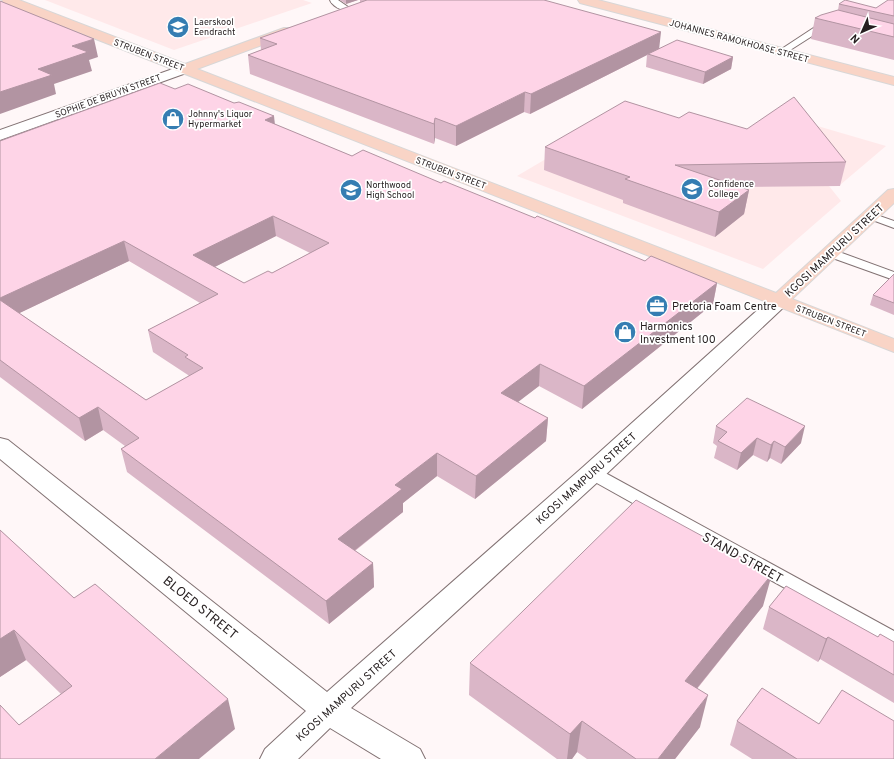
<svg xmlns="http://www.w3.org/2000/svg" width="894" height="759" font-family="Overpass,sans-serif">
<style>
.built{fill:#ffe9ea}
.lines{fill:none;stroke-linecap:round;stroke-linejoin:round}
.service-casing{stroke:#827273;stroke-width:2}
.secondary-casing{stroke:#827273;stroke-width:2}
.primary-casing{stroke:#d8d7d7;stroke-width:2}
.service{fill:#fff;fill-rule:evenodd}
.secondary{fill:#fff;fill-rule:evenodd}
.primary{fill:#f9d4c6;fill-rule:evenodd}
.wall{fill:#dab6c7;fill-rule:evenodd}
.shaded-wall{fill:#b294a2}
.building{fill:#fed4e7;stroke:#b294a2;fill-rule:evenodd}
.labels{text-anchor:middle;stroke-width:3.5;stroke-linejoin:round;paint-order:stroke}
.far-poi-label{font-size:9px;fill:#261f20;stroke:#fff;text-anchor:start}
.far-street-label{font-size:9px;fill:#261f20;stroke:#fff}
.street-label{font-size:11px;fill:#261f20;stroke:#fff}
.poi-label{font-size:11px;fill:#261f20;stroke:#fff;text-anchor:start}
.near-street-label{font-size:13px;fill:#261f20;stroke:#fff}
</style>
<rect width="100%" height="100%" fill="#fff7f8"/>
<g class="built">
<polygon points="45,0 303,0 312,3 174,50"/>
<polygon points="622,114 742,153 790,118 886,146 840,185 829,186 841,201 763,269 517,176"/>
</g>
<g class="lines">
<g class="service-casing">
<g id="service">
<path d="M 330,0 L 338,0 L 351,9 L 347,11 C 341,10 332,6 330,0 Z"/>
<polygon points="831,25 834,25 834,29 820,31 784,54 781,55 777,52 815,27"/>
<polygon points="871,213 894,221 894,228 867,218 865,216 867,214"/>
<polygon points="831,249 894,272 894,280 827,256 825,253 827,250"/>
<polygon points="592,468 598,469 894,631 894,647 887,645 586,477 584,473 586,469"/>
</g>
</g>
<g class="secondary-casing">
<g id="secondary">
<polygon points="184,65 189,66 191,69 189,72 0,140 0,130"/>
<polygon points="779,295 786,297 789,301 786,305 601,479 351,708 420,749 425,759 381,759 330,728 298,759 260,759 265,749 306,711 0,459 0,438 8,440 327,692 583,467 772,297"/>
</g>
</g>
<g class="primary-casing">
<g id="primary">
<polygon points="2,0 19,0 185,64 284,28 292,28 294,31 292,34 197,69 776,293 888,190 894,189 894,203 792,299 894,339 894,352 4,3"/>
<polygon points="578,0 598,0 894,77 894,85 580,3"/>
</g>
</g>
<use href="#service" class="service"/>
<use href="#secondary" class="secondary"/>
<use href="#primary" class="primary"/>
</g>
<g class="wall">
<polygon points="340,0 358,0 346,4"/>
<polygon points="360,0 544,0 659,49 733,57 731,69 703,84 646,67 647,55 530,114 524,112 456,146 435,138 434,144 250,74 248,55 261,50 260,38 360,3"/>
<polygon points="894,0 894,60 811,39 815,18 838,10 839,4 876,8"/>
<path d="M 175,89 L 234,103 L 274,116 L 274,124 L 352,156 L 441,183 L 535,218 L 645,261 L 717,283 L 713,304 L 582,409 L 539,386 L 517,402 L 548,418 L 546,441 L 475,499 L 437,476 L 403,503 L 403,512 L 355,551 L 373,563 L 374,587 L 329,624 L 127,472 L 121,449 L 125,446 L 103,430 L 85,441 L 0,377 L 0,141 ZM 276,236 L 310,253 L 272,273 L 244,283 L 214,267 ZM 129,261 L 200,303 L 148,330 L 153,352 L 188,375 L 189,376 L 146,400 L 19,313 Z"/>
<polygon points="679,118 846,162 840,186 742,187 749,190 744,214 715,237 623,203 623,200 544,170 545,147"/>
<polygon points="894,274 894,315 870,305 873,295"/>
<polygon points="716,426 801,443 781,464 770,458 767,462 753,455 737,470 714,458 717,446 713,443"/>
<polygon points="0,530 74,598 235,729 19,725 61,694 26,660 0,677"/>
<polygon points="763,606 697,689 700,727 675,759 587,759 577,752 572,759 557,759 469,695 470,663"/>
<polygon points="769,607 878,637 894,642 894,703 820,659 818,662 763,629"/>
<polygon points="737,721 819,724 894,759 752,759 730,745"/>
</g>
<g class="shaded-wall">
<polygon points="346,0 358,0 346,4"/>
<polygon points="661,32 659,50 648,54 647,55 530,114 531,94"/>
<polygon points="94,39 98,57 89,60 92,71 54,84 56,94 0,114 0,92 38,69 72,46"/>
<polygon points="733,57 731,69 703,84 705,72"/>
<polygon points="525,92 524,112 456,146 456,126"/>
<polygon points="274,116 276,134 265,120"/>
<polygon points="435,118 435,138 434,144 434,124"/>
<polygon points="749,190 744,214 715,237 719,212"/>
<polygon points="273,216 276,236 197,276 193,255"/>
<polygon points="124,241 129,261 5,320 0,304 0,298"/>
<polygon points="717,283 713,304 582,409 584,386"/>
<polygon points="540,364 539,386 500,416 501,393"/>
<polygon points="98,407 103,430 85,441 79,418"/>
<polygon points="548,418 546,441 475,499 476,476"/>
<polygon points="805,426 801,443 781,464 785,447"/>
<polygon points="757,438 753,455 737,470 741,453"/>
<polygon points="774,441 770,458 767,462 771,445"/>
<polygon points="437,453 437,476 403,503 403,512 340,562 338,539 395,485"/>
<polygon points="373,563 374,587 329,624 326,601"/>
<polygon points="772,574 763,606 677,713 685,681"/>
<polygon points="14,630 26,660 0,677 0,639"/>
<polygon points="828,637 820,659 818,662 826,639"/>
<polygon points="708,695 700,727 675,759 658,759"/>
<polygon points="228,699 235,729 199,759 155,759"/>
<polygon points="582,721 577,752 572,759 567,759 570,734"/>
</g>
<g class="building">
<polygon points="367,0 544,0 661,32 531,94 525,92 456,126 435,118 434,124 248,55 277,44 260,38"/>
<polygon points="845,0 876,8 888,0 894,0 894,16 839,4"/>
<polygon points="0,1 94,39 72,46 88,52 38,69 52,75 0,92"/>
<polygon points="838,10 894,24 894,37 815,18 821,15"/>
<polygon points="677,40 733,57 705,72 648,54"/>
<path d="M 160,83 L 175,89 L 188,84 L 234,103 L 239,102 L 274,116 L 265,120 L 352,156 L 363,150 L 441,183 L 444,181 L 535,218 L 537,216 L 645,261 L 651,256 L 717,283 L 584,386 L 540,364 L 501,393 L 548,418 L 476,476 L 437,453 L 395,485 L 402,489 L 338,539 L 373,563 L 326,601 L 121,449 L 139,438 L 98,407 L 79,418 L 0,360 L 0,300 L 146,400 L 203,368 L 185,357 L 188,355 L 148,330 L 218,294 L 124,241 L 0,298 L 0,141 ZM 273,216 L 329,243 L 272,273 L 268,271 L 244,283 L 193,255 Z"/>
<polygon points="794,97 846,162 675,165 749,190 719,212 625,179 630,177 545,147 625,101 679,118 689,112 747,129"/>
<polygon points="894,274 894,303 873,295"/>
<polygon points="747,398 805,426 785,447 774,441 771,445 757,438 741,453 718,441 727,432 716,426"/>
<polygon points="636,500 772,574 685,681 708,695 658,759 636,759 582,721 570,734 470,663"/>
<polygon points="0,530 74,598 95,584 228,699 155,759 0,759 0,705 19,725 72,686 14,630 0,639"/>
<polygon points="786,586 878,637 880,634 894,642 894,675 828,637 826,639 769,607"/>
<polygon points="762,688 819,724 842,690 894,721 894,759 797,759 737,721"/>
</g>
<defs>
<g id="school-disc" transform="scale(1.15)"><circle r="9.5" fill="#357db2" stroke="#fff"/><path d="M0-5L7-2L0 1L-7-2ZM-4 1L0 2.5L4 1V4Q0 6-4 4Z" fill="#fff"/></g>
<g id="shop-disc" transform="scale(1.15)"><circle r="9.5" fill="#357db2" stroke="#fff"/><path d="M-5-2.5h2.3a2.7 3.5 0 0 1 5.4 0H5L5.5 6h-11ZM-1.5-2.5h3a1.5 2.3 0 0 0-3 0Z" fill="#fff"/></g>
<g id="university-disc" transform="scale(1.15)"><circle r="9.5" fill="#357db2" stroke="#fff"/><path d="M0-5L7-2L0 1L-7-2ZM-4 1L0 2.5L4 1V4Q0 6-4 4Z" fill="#fff"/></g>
<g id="office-disc" transform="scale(1.15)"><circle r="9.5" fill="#357db2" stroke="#fff"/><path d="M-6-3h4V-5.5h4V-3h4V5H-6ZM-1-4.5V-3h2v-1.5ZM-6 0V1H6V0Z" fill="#fff"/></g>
</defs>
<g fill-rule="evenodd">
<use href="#school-disc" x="178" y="27"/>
<use href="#shop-disc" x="173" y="119"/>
<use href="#university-disc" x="692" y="189"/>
<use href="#school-disc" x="351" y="190"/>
<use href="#office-disc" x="657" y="306"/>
<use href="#shop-disc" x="625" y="332"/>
</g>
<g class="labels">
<g class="far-poi-label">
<text x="194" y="25">Laerskool<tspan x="194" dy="10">Eendracht</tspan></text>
<text x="188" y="117">Johnny's Liquor<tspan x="188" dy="10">Hypermarket</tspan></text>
<text x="708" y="187">Confidence<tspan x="708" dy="10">College</tspan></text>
<text x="366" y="188">Northwood<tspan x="366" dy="10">High School</tspan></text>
</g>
<g class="far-street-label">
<text transform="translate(739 41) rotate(15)" y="3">JOHANNES RAMOKHOASE STREET</text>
<text transform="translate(149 55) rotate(21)" y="3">STRUBEN STREET</text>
<text transform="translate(108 96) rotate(-20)" y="3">SOPHIE DE BRUYN STREET</text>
<text transform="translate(451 173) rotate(21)" y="3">STRUBEN STREET</text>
<text transform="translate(831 321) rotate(21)" y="3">STRUBEN STREET</text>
</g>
<g class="street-label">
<text transform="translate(834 250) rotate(-43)" y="4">KGOSI MAMPURU STREET</text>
<text transform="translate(586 478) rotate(-42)" y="4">KGOSI MAMPURU STREET</text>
<text transform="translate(346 695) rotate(-42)" y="4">KGOSI MAMPURU STREET</text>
</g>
<g class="poi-label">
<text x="672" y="310">Pretoria Foam Centre</text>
<text x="640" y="330">Harmonics<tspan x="640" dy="13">Investment 100</tspan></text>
</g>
<g class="near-street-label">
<text transform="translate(743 557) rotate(29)" y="5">STAND STREET</text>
<text transform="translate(201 607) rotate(39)" y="5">BLOED STREET</text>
</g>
</g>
<g transform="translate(862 32) rotate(225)" stroke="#ffffff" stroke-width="3" paint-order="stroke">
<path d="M0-3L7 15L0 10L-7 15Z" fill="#261f20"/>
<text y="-6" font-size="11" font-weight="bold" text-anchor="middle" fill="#261f20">N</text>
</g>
</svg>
